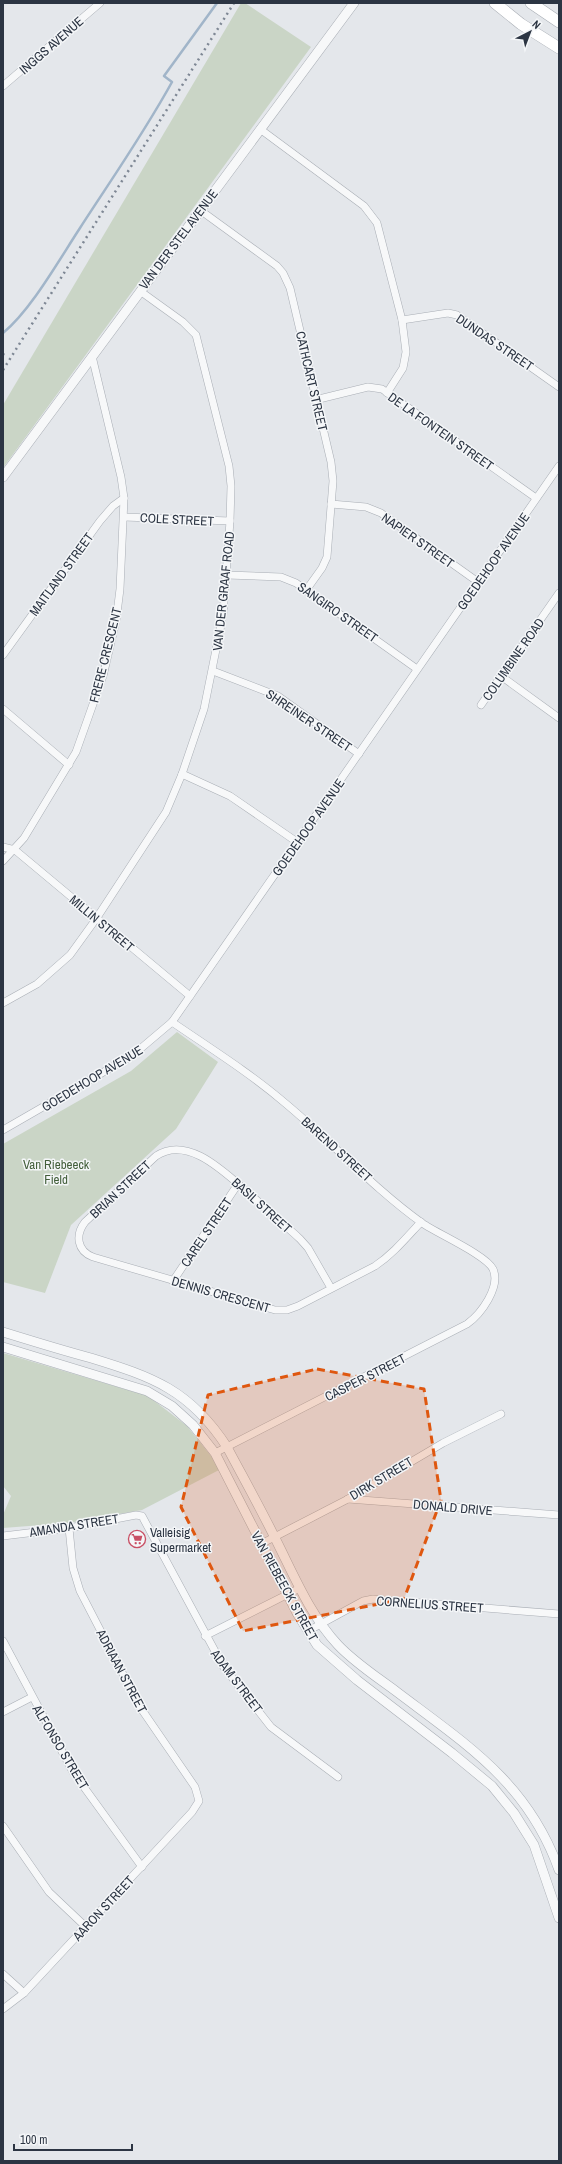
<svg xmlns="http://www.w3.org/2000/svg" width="562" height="2164" font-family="'Archivo Narrow',sans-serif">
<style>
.green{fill:#cad5c6}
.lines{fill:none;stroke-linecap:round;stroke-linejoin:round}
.stream{stroke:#a1b5c9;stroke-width:2.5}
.minor-casing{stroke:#a9aeb5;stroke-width:8}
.tertiary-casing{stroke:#a9aeb5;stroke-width:10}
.secondary-casing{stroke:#a9aeb5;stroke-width:12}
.minor{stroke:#f7f8f9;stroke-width:7}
.tertiary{stroke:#f7f8f9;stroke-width:9}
.secondary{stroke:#fff;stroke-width:11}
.rail{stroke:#7e8794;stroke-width:2.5;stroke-dasharray:2 4;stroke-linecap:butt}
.marked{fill:#df570f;fill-opacity:0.2;stroke:#df570f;stroke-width:3;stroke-dasharray:8 5;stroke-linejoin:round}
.labels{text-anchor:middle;stroke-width:3;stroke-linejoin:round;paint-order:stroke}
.street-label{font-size:13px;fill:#2c3543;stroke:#f4f6f8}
.park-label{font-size:13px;fill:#425e3a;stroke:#f4f6f8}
.poi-label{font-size:13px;fill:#2c3543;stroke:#f4f6f8;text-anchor:start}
</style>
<rect width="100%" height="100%" fill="#e4e7eb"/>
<g class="green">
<polygon points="241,3 245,3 311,47 3,468 3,405"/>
<polygon points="177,1032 218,1062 176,1129 71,1225 45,1293 3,1282 3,1144 131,1071"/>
<polygon points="3,1353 148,1396 187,1426 211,1456 219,1470 142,1510 68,1523 3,1528 3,1515 11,1496 3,1486"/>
</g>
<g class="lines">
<path class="stream" d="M 3,333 C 31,310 59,260 80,228 C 111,180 144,133 172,82 L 164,76 L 217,3"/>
<g class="minor-casing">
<g id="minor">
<polyline points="3,86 100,3"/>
<polyline points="260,129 364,206 377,223 402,320 406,352 403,368 387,393"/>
<polyline points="200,210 277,266 283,273 290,288 331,462 333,481 327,557 322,568 307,589"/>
<polyline points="402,320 448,313 457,315 559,387"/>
<polyline points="315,400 368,387 382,389 536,498"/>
<polyline points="331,504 366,507 381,513 478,582"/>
<polyline points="124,517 230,521"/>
<polyline points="227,575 281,577 296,583 417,669"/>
<polyline points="3,655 100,521 113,506 124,498"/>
<polyline points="213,671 278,696 359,754"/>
<polyline points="501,676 559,718"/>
<polyline points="481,705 559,593"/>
<polyline points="3,709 69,765"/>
<polyline points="182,774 230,796 297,842"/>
<polyline points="3,847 15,850 190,996"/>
<polyline points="3,861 24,838 76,752 103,676 116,621 120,589 124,498 121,477 92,356"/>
<polyline points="3,1003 37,984 70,955 96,919 166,812 182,774 204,709 223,615 230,521 231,486 229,466 196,335 183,322 140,291"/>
<path d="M 172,1022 C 210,1048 250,1073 285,1103 C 332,1142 373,1188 422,1223 C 438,1234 486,1255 493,1269 C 501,1287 481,1314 467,1324 L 215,1453"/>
<polyline points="3,1130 133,1055 172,1022 559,466"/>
<polyline points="173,1281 238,1184"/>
<path d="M 331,1288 L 308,1248 L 300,1239 C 284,1224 267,1210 251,1195 C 227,1175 189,1134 156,1156 L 85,1222 C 75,1235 77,1251 93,1257 L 275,1310 L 287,1310 L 298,1306 L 375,1266 C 393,1254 406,1238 421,1222"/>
<polyline points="348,1499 559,1515"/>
<polyline points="3,1536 69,1528 136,1515 142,1516 223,1666 271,1727 338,1777"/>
<polyline points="261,1544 348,1499 443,1443 501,1414"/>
<polyline points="308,1631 363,1601 373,1599 559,1614"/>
<polyline points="205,1636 300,1588"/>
<polyline points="3,1641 73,1772 142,1867"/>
<polyline points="3,1712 32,1697"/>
<polyline points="3,1826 49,1892 86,1927"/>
<polyline points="3,1974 24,1993"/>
<polyline points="3,2009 24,1993 192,1812 199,1801 195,1787 140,1707 80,1591 73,1568 69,1528"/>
</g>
</g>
<g class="tertiary-casing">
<g id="tertiary">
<polyline points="3,477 354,3"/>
<path d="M 3,1332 C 32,1341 61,1350 91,1358 C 153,1377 190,1390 227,1447 C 244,1479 262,1511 278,1544 C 295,1578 311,1616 338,1645 C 355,1663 377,1677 397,1692 C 467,1745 528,1783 559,1870"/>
<polyline points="3,1347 147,1391 172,1406 193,1425 215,1453 297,1613 317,1645 357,1680 452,1753 492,1786 514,1813 534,1845 559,1918"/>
</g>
</g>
<g class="secondary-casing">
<g id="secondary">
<polyline points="495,3 521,24 559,48"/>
<polyline points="531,3 559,22"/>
</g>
</g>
<use href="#minor" class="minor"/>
<use href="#tertiary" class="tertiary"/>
<use href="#secondary" class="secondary"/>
<g class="rail">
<polyline points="3,355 4,353"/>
<polyline points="3,370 234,3"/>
</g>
</g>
<path class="marked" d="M 317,1369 L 424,1389 L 441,1500 L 404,1599 L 243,1631 L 181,1507 L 208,1395 Z"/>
<defs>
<g id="supermarket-ring" transform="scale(0.9)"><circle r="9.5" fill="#f4f6f8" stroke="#c95065" stroke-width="1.5"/><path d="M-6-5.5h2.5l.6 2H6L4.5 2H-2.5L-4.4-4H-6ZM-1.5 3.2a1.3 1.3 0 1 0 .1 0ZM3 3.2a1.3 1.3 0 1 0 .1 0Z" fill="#c95065"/></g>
</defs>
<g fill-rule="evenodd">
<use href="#supermarket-ring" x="137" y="1539"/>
</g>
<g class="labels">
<g class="street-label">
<text transform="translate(51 45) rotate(-41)" y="5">INGGS AVENUE</text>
<text transform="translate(178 239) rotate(-53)" y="5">VAN DER STEL AVENUE</text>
<text transform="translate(495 342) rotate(34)" y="5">DUNDAS STREET</text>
<text transform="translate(312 381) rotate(77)" y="5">CATHCART STREET</text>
<text transform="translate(441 431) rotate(35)" y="5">DE LA FONTEIN STREET</text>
<text transform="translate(177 519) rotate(3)" y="5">COLE STREET</text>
<text transform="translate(418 540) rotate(35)" y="5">NAPIER STREET</text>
<text transform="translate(493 561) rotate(-55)" y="5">GOEDEHOOP AVENUE</text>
<text transform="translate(61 574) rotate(-54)" y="5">MAITLAND STREET</text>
<text transform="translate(223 591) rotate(-84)" y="5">VAN DER GRAAF ROAD</text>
<text transform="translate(338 612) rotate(35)" y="5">SANGIRO STREET</text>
<text transform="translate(105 655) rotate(-76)" y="5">FRERE CRESCENT</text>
<text transform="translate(513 659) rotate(-55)" y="5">COLUMBINE ROAD</text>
<text transform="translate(309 720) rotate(34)" y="5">SHREINER STREET</text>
<text transform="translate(308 827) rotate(-55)" y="5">GOEDEHOOP AVENUE</text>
<text transform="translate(102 923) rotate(40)" y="5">MILLIN STREET</text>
<text transform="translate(92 1078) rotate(-31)" y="5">GOEDEHOOP AVENUE</text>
<text transform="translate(337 1149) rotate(42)" y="5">BAREND STREET</text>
<text transform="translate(120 1189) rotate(-43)" y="5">BRIAN STREET</text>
<text transform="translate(262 1205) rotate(42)" y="5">BASIL STREET</text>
<text transform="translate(206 1232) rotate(-56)" y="5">CAREL STREET</text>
<text transform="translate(221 1294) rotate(16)" y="5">DENNIS CRESCENT</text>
<text transform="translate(365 1377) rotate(-27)" y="5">CASPER STREET</text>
<text transform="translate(381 1478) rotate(-31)" y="5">DIRK STREET</text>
<text transform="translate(453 1507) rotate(5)" y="5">DONALD DRIVE</text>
<text transform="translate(74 1525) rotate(-9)" y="5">AMANDA STREET</text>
<text transform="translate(285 1586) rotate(61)" y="5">VAN RIEBEECK STREET</text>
<text transform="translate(430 1604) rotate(4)" y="5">CORNELIUS STREET</text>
<text transform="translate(122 1671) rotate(62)" y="5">ADRIAAN STREET</text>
<text transform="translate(237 1681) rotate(53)" y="5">ADAM STREET</text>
<text transform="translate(61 1747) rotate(59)" y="5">ALFONSO STREET</text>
<text transform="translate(103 1908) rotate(-47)" y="5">AARON STREET</text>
</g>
<g class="park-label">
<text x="56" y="1169">Van Riebeeck<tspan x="56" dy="15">Field</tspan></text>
</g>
<g class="poi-label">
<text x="150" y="1537">Valleisig<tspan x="150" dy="15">Supermarket</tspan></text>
</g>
</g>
<rect width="562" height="2164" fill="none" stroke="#2c3543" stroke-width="8"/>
<g transform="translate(530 32) rotate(42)" stroke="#f4f6f8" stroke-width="3" paint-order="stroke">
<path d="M0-3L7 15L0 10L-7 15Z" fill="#2c3543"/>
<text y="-6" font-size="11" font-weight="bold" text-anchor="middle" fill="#2c3543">N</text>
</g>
<path d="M14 2144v6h118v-6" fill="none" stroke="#2c3543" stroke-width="2"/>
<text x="20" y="2144" font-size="12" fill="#2c3543" stroke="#f4f6f8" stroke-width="3" paint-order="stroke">100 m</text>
</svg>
